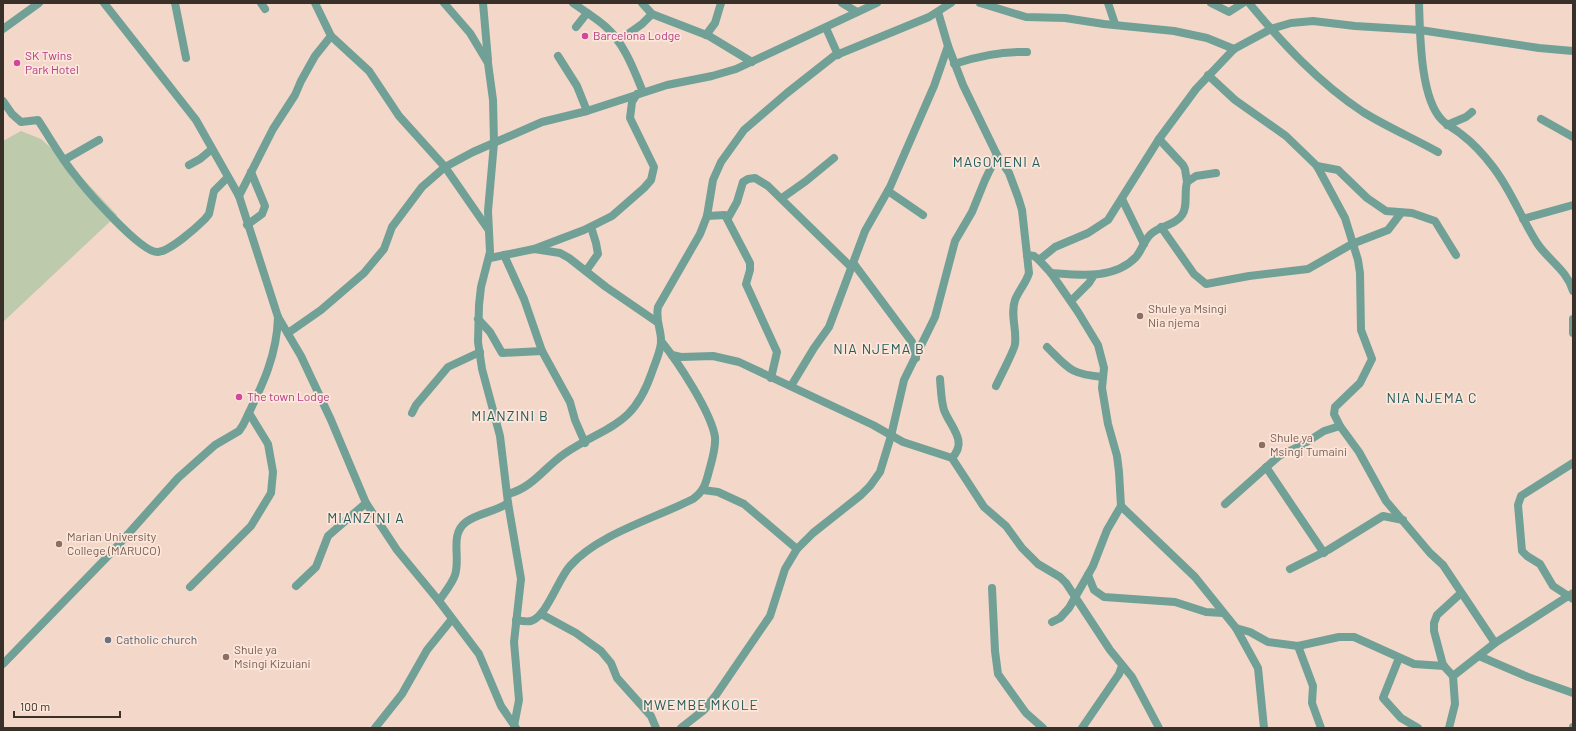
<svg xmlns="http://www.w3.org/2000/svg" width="1576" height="731" font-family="Barlow,sans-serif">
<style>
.green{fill:#bdcaac}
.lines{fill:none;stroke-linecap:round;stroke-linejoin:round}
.street{stroke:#71a097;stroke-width:8}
.hotel-dot{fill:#d1479c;stroke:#fde6da;stroke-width:1.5}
.education-dot{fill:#8d6e63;stroke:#fde6da;stroke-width:1.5}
.worship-dot{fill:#6b7280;stroke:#fde6da;stroke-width:1.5}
.labels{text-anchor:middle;stroke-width:3.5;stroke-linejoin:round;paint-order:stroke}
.hotel-label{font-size:12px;fill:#b23c85;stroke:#fde6da;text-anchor:start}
.education-label{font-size:12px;fill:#785e54;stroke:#fde6da;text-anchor:start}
.worship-label{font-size:12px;fill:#5b616d;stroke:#fde6da;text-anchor:start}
.quarter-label{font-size:14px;letter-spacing:1px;fill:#215b5b;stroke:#fde6da}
</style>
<rect width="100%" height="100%" fill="#f3d8c9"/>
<polygon class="green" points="21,131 41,139 74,169 117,215 3,322 3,141"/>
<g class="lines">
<g class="street">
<polyline points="104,3 196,120 239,196 278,317 301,356 331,420 366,503 397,550 439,601 479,654 501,706 516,728"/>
<polyline points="175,3 186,58"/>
<polyline points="261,3 265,9"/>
<polyline points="315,3 331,36 369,71 399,116 445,167 488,229"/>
<polyline points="444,3 470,33 488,63 493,100 494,143 488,211 490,252 481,287 479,305 478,342 482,369 500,436 508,503 521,579 514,642 519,700 514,726"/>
<polyline points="483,3 488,60"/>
<path d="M 573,3 C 584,11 596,18 606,27 C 624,43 634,70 643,92"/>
<polyline points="642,3 652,14 709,36 752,62"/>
<polyline points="842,3 857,12"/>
<polyline points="980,3 1026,17 1065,18 1104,24 1174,31 1207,38 1234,49"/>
<polyline points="1108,3 1115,24"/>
<polyline points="1211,3 1229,12 1243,3"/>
<path d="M 1249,3 C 1282,43 1319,83 1363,112 C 1387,127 1413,138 1438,152"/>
<path d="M 1419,3 C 1420,33 1420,98 1442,120 C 1448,126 1455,129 1461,134 C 1473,143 1484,155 1493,167 C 1511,190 1521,218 1537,243 C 1548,260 1567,270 1573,291"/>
<path d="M 938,12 L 948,46 L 963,85 L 997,155 L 1009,173 L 1018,197 L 1022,210 L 1029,273 C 1026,283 1019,290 1015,300 C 1010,315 1017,329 1015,344 C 1015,349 999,379 996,386"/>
<polyline points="576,27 587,13"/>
<polyline points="826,28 838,55"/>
<polyline points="3,29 39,3"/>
<polyline points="706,35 715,23 721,3"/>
<polyline points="618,41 642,24 652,14"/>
<polyline points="558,56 577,86 587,111"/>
<path d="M 954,64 C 978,56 1002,51 1027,52"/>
<polyline points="1208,75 1235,100 1286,136 1317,166 1345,218 1358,260 1360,273 1361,330 1372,359 1360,383 1335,407 1334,414 1340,426 1359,452 1386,501 1430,553 1443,565 1495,643"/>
<path d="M 3,101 L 12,114 L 21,122 L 38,120 C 50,138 61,158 75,175 C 86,190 142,254 158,252 C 170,251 196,228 205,219 L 209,214 L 214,191 L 227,178"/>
<polyline points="1541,119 1573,137"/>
<polyline points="1447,125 1466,117 1472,112"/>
<polyline points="1159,139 1183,165 1185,169 1187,182"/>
<polyline points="64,160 99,140"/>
<polyline points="189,165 200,159 212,149"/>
<polyline points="1317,166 1338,170 1367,198 1386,211 1412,213 1435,221 1456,255"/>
<polyline points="888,191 923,215"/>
<polyline points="239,196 273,129 295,95 301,81 315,56 331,36"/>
<polyline points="782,198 806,181 834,158"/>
<polyline points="1122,199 1144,244"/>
<polyline points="707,216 725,215 750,263 750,270 746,284 777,352 771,378"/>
<polyline points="728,218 737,202 743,182 748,179 755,178 768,186 852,268"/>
<polyline points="1523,219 1573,205"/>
<polyline points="247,225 262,214 265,206 251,172"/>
<polyline points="1161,227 1194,274 1206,284 1249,276 1308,269 1352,244 1388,230 1401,213"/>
<polyline points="534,249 584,230 612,216 644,188 651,180 654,167 630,118 632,102 637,94"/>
<polyline points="504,255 524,299 542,351 570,402 575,420 585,443"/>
<polyline points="1027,255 1034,256 1039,260 1051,273 1078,312 1098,345 1104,368 1102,388 1108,424 1117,456 1119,472 1121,506 1107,530 1093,566 1069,608 1060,618 1052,622"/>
<polyline points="490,258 534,249 560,253 569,258 606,287 657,322"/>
<polyline points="1039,260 1055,247 1088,233 1108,220 1159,139 1196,89 1234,49 1271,29 1291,23 1313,21 1355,26 1420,30 1539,48 1573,51"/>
<polyline points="854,264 912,342 916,358"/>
<polyline points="586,271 598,254 596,243 591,227"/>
<path d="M 1051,273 C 1079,275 1114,280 1136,257 C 1142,250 1144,240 1151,234 C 1159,226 1176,225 1182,215 C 1188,207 1184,192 1187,182 L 1196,176 L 1216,173"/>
<polyline points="1071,301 1089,283 1094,275"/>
<polyline points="478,319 490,332 502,353 542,351"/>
<polyline points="1573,319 1573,333"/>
<polyline points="288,333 321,310 364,273 384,249 392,227 422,187 445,167 473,152 542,122 587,111 667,85 712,76 736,69 877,3"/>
<path d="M 1047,347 C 1069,369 1070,374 1103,377"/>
<polyline points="672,355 681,357 713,356 739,362 873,425 903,442 952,458 984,507 1006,526 1022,548 1038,564 1060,577 1066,583 1110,650 1132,677 1159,728"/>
<path d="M 940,379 C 941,390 941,400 944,410 C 951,428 968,441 952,458"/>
<polyline points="791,386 814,348 829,327 865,231 890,187 934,86 948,46"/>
<polyline points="412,413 416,405 448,367 480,352"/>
<polyline points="1573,463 1521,496 1518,505 1522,551 1527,556 1540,564 1553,586 1573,599"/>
<polyline points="1266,467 1324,553"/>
<polyline points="703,490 718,492 744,504 797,549"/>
<path d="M 508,494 C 532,488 544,468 564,454 C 607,425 633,428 652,372 C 655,363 660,353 661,343 C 662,331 655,321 658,307 L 700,234 L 707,216 L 713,180 L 721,162 L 744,130 L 787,93 L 834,56 L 929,17 L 951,3"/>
<polyline points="1225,504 1279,456 1302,445 1324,431 1340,426"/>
<polyline points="1121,506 1195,577 1236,628 1258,668 1264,728"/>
<polyline points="1290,569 1328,550 1383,516 1403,520"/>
<polyline points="1088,575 1094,590 1104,597 1175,602 1206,612 1223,613"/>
<polyline points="296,586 316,567 328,536 366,503"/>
<polyline points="190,587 251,526 271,493 273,472 268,444 249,413"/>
<polyline points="992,588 995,651 998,674 1026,713 1043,728"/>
<path d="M 439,601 C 444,593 452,584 455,575 C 461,557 449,535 466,522 C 478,513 495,512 508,503"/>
<polyline points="541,614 576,633 601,651 611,663 617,678 651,716 656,728"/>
<path d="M 516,620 C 521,621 527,622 531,621 C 547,616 558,579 570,566 C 598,534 656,518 693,499 C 704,491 706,483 709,471 C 712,460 716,448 715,437 C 711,412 678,362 661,341"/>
<polyline points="1236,628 1250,632 1268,642 1298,646 1339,637 1354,637 1414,664 1444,666"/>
<polyline points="1298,646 1313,686 1312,703 1321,728"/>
<polyline points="1479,656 1528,677 1573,693"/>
<polyline points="1399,658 1383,698 1401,718 1418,728"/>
<path d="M 3,664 L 112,552 L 178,478 L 215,445 L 239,431 L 243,425 C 260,390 277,358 278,317"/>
<polyline points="1453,676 1495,643 1573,593"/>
<polyline points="375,728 402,694 427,650 452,619"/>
<polyline points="681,728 704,710 716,695 770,616 785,569 797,549 813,533 861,495 870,486 880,472 891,436 904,380 935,317 955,241 972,212 985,180 997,155"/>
<polyline points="1082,728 1119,674 1122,666"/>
<polyline points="1449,728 1455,704 1453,676 1443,665 1434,631 1434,623 1437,615 1461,593"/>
<polyline points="1573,728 1573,727"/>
</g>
</g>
<g class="hotel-dot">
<circle cx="585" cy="36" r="4"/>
<circle cx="17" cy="63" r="4"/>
<circle cx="239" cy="397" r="4"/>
</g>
<g class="education-dot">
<circle cx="1140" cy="316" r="4"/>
<circle cx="1262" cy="445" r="4"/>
<circle cx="59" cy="544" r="4"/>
<circle cx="226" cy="657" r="4"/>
</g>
<circle class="worship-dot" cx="108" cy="640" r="4"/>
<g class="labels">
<g class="hotel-label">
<text x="593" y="40">Barcelona Lodge</text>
<text x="25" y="60">SK Twins<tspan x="25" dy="14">Park Hotel</tspan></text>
<text x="247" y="401">The town Lodge</text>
</g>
<g class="education-label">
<text x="1148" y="313">Shule ya Msingi<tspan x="1148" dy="14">Nia njema</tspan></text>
<text x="1270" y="442">Shule ya<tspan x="1270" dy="14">Msingi Tumaini</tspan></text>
<text x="67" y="541">Marian University<tspan x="67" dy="14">College (MARUCO)</tspan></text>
<text x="234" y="654">Shule ya<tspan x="234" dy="14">Msingi Kizuiani</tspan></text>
</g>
<g class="worship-label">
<text x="116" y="644">Catholic church</text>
</g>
<g class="quarter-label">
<text x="997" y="167">MAGOMENI A</text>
<text x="879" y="354">NIA NJEMA B</text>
<text x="1432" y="403">NIA NJEMA C</text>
<text x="510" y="421">MIANZINI B</text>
<text x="366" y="523">MIANZINI A</text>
<text x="701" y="710">MWEMBE MKOLE</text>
</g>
</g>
<rect width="1576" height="731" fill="none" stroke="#3a302a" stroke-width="8"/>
<path d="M14 711v6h106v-6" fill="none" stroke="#3a302a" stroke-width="2"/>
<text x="20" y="711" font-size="12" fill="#3a302a" stroke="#fde6da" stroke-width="3" paint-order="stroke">100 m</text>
</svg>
